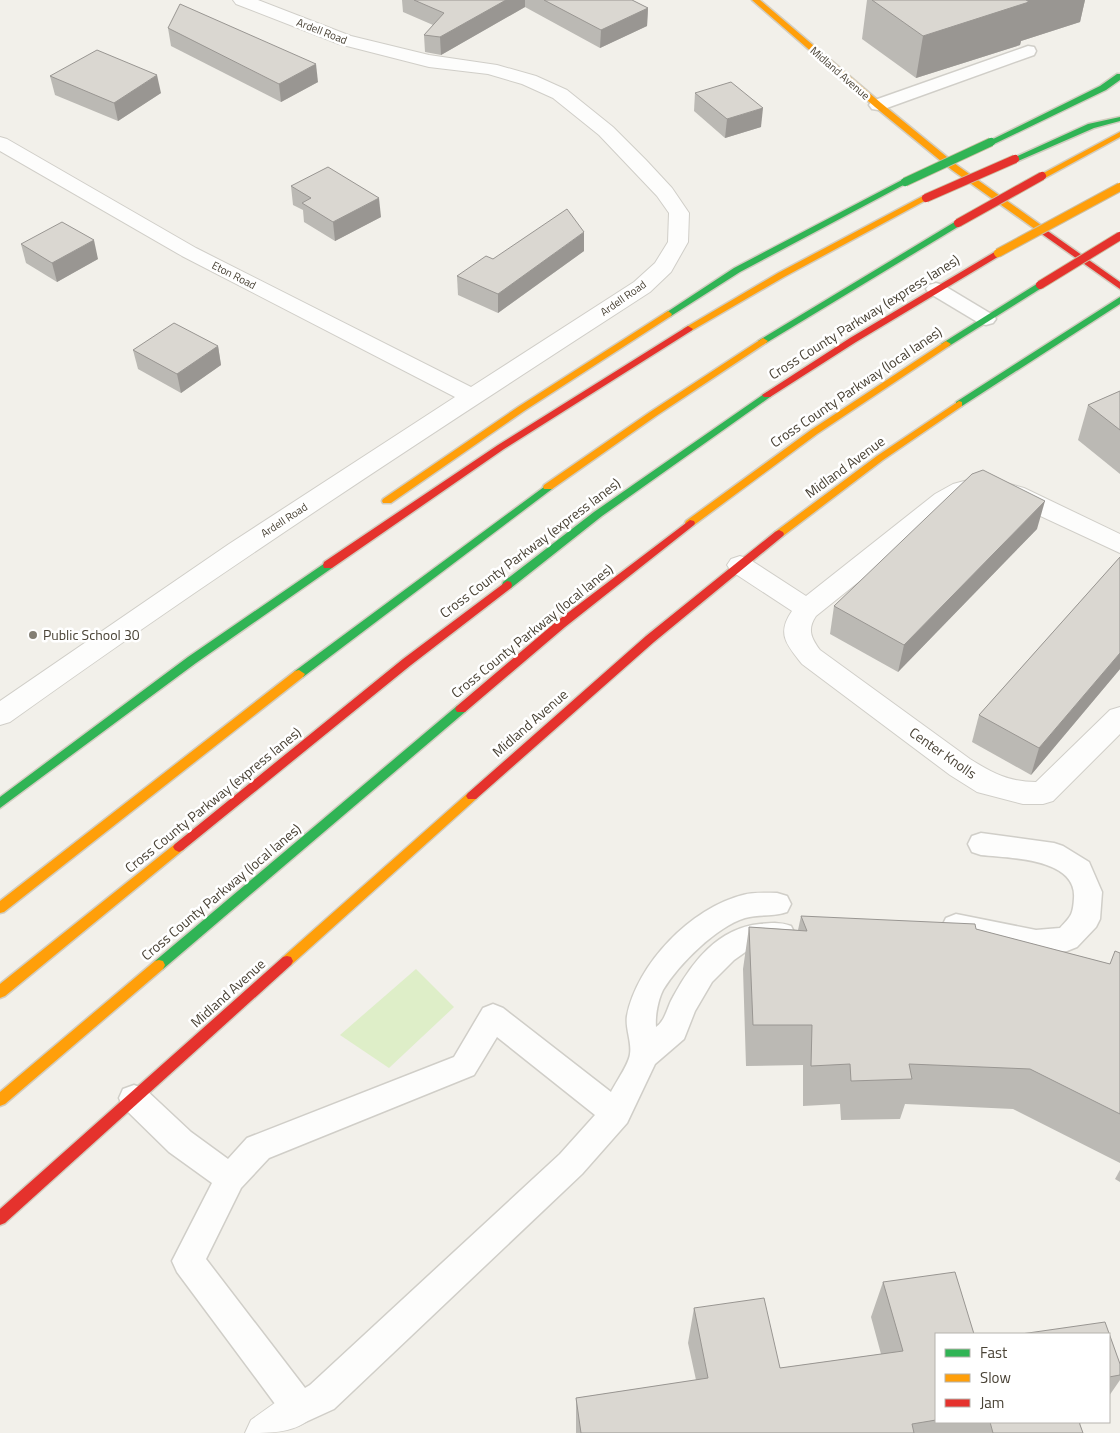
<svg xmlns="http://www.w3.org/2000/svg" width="1120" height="1433" font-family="'Titillium Web',sans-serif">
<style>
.green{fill:#deeec8}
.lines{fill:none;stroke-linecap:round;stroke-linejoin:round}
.lane-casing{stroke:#d0cec8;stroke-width:3}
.street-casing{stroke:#d0cec8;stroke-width:2}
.fast-casing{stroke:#d2cdc0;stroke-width:3}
.slow-casing{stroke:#d2cdc0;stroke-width:3}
.jam-casing{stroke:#d2cdc0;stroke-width:3}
.lane{fill:#fdfdfc;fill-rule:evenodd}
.street{fill:#fdfdfc;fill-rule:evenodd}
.fast{fill:#30b455;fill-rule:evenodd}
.slow{fill:#ff9f0a;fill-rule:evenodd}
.jam{fill:#e5322d;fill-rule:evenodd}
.fast-bridge-casing{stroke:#ccbfa3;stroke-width:10;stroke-linecap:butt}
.slow-bridge-casing{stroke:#ccbfa3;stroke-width:10;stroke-linecap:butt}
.jam-bridge-casing{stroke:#ccbfa3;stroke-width:10;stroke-linecap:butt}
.fast-bridge{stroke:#30b455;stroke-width:8}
.slow-bridge{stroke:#ff9f0a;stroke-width:8}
.jam-bridge{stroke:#e5322d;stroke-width:8}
.wall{fill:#bbb9b4}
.shaded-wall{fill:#999692}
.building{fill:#dad7d1;stroke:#999692}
.poi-dot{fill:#847f74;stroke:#fff;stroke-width:2}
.labels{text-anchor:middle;stroke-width:5;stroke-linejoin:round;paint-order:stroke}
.far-street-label{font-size:11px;fill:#494235;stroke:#fff}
.street-label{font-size:14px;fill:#494235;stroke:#fff}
.poi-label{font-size:14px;fill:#494235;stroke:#fff;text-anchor:start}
</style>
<rect width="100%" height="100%" fill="#f2f0ea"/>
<polygon class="green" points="416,969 454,1007 389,1068 340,1035"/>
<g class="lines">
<g class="lane-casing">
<g id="lane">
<polygon points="1028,46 1034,47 1036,51 1034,55 884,109 878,110 872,109 869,105 872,101"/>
<polygon points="936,283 943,285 993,315 996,319 993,323 986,325 979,323 929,293 926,289 929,285"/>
<path d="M 981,833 L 1054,843 L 1063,846 L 1089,862 L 1102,892 L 1100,919 L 1096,927 L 1077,947 L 1067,951 L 1036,954 L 946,934 L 942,926 L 946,918 L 956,914 L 1036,930 L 1060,928 C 1071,916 1073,915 1074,898 C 1077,858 1008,858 981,855 L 972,852 L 968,844 L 972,836 Z"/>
<path d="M 777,893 L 787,896 L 791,904 L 787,912 C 773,917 758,914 745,918 C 716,927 679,964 663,990 C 658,1000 655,1016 656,1027 C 666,1020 667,1007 673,997 C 692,962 718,928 760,924 C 772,923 780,922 791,926 L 795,934 L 791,942 L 781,946 L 751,948 L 734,960 L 712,982 L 695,1011 L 684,1039 L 655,1064 L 627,1123 L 582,1174 L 334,1409 L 299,1425 L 287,1420 L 177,1272 L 172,1261 L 212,1183 L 169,1152 L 123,1107 L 119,1098 L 123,1089 L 134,1085 L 145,1089 L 191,1132 L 228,1159 L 247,1138 L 454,1057 L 483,1008 L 493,1004 L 503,1008 L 611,1092 C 616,1082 629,1064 630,1054 C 632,1042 625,1028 627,1016 C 637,964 691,908 743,895 C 753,892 766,893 777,893 ZM 497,1037 L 595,1115 L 560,1154 L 310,1385 L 305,1388 L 206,1259 L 241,1188 L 269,1158 L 474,1075 Z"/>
</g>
</g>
<g class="street-casing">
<g id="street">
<path d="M 233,0 L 258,0 L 351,36 L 429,55 L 497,65 L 536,76 L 567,90 L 613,127 L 646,160 L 672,188 L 689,213 L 688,242 L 671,272 L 650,292 C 434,432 219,572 10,722 L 0,725 L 0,701 L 229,544 L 455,397 L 182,256 L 0,151 L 0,137 L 7,139 L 196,248 L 471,387 L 634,282 L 655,263 L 668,242 L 669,213 L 657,196 L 599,135 L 553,98 L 522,84 L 488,74 L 429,67 L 339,44 L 236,4 Z"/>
<path d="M 972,479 L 992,479 L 1024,488 L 1120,534 L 1120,553 L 1006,500 C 982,492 975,493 953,506 L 816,616 C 807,629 811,638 820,650 L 970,759 C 992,773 1009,782 1036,782 L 1110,710 L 1120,707 L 1120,734 L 1053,801 L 1043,804 L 1023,804 L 977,792 L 950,775 L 802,664 C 787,645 776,634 792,611 L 731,571 L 727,565 L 731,559 L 740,556 L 749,559 L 806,596 L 935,494 L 953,484 Z"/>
<path d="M 299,1389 L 312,1395 L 318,1408 C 304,1433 276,1433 245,1433 L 251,1420 L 286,1395 Z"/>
</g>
</g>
<g class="fast-casing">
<g id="fast">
<polygon points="1117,74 1120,74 1120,80 1106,90 994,144 987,142 1100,86"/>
<polygon points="1120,117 1120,121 1094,128 1018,161 1011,159 1088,124"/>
<polygon points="902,180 909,182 740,272 671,316 668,317 664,314 734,268"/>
<polygon points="958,220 962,223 961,225 766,343 760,343 758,341"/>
<polygon points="1040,282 1043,283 1043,287 949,346 946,347 941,344"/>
<polygon points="1120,297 1120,304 962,406 956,406 956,402"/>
<polygon points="767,392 772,395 770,397 602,516 511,588 503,588 502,585 503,582 594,512"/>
<polygon points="548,484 553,487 552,489 303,677 295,677 293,674 295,671"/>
<polygon points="328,561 332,562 333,565 332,568 196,663 0,808 0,797 188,657"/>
<polygon points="461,705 467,709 465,712 163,969 159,970 155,969 153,965 155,961 457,706"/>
</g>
</g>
<g class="slow-casing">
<g id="slow">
<polygon points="752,0 760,0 881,103 958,166 1045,228 1045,232 1039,232 952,170 875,107"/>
<polygon points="1120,132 1120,137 1045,178 1038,176"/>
<polygon points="923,196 926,196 930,198 784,277 691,331 685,331 683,329 778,273"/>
<polygon points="668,311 672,314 671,316 524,411 391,503 383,503 382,501 383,499 518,407"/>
<polygon points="763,338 768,341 766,343 656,416 552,489 544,489 543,487 544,485 650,412"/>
<polygon points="946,341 951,344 949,346 817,434 694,525 686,525 685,523 686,521 811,430"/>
<polygon points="959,401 962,402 962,406 883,460 783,536 775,536 774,534 775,532 877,456"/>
<polygon points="299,670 305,674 303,677 4,912 0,913 0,901 295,671"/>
<polygon points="472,791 476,793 478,796 476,799 291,965 287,966 283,965 281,961 283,957 468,793"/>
<polygon points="179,842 183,844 185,847 183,850 5,996 0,998 0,984 175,844"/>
<polygon points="159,960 163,961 165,965 163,969 5,1104 0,1106 0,1092 155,961"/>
</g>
</g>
<g class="jam-casing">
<g id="jam">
<polygon points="1042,227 1120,282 1120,289 1039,232 1039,228"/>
<polygon points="998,250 1002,253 1001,255 856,342 770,397 764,397 762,395 850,338"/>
<polygon points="688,326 693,329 691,331 504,449 332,568 324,568 323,565 324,562 498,445"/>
<polygon points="690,520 694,521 695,523 694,525 565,627 465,712 457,712 455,709 457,706 557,621"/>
<polygon points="779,530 783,532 784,534 783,536 654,642 476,799 468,799 466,796 468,793 646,636 775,532"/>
<polygon points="507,581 511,582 512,585 511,588 411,665 183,850 179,852 175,850 173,847 175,844 403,659"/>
<polygon points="287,956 291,957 293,961 291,965 5,1223 0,1225 0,1209 283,957"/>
</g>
</g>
<use href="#lane" class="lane"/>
<use href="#street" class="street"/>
<use href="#fast" class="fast"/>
<use href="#slow" class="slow"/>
<use href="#jam" class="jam"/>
<g class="fast-bridge-casing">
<polyline id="fast-bridge" points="905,182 991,142"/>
</g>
<g class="slow-bridge-casing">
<polyline id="slow-bridge" points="998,253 1120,187"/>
</g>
<g class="jam-bridge-casing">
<g id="jam-bridge">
<polyline points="926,198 1015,159"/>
<polyline points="958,223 1042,176"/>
<polyline points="1040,285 1120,236"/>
</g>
</g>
<use href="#fast-bridge" class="fast-bridge"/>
<use href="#slow-bridge" class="slow-bridge"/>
<use href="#jam-bridge" class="jam-bridge"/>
</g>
<g class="wall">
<polygon points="402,0 632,0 648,8 647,26 600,48 525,7 441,55 425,52 424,35 433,25 403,12"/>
<polygon points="867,0 1085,0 1080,22 1021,41 1020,45 916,78 862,39"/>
<polygon points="168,28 318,82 281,102 171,46"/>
<polygon points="50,76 161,93 118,121 55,95"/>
<polygon points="695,93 761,127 725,138 694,111"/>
<polygon points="291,186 381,217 335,241 304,222 303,210 293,205"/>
<polygon points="21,244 98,259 57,282 26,263"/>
<polygon points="584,251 498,313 458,295 457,276 493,259"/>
<polygon points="218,346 221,365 181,393 138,369 133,350"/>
<polygon points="1120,391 1120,474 1078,440 1088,405"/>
<polygon points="1037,529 898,672 830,634 834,606"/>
<polygon points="1120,557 1120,669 1031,775 972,742 979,715"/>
<polygon points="801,916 976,929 1110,964 1115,951 1120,953 1120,1163 1013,1109 905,1104 900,1119 841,1120 840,1104 803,1106 803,1065 746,1066 743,969 749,927 798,930"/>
<polygon points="1120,1170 1120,1182 1115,1179"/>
<polygon points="883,1282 936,1334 936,1422 1082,1422 1080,1424 1083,1433 576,1433 576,1398 696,1380 688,1343 694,1308 780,1368 881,1354 871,1317"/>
<polygon points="1109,1334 1120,1364 1120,1380 1109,1396"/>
</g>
<g class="shaded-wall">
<polygon points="506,0 525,0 525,7 441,55 440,37"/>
<polygon points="1026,0 1085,0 1080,22 1021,41 1020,45 916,78 923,36"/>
<polygon points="648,8 647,26 600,48 601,30"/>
<polygon points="316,64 318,82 281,102 279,84"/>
<polygon points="157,75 161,93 118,121 114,103"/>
<polygon points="763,108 761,127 725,138 727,119"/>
<polygon points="379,198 381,217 335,241 333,222"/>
<polygon points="584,232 584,251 498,313 498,294"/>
<polygon points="94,240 98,259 57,282 52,263"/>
<polygon points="218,346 221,365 181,393 177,374"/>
<polygon points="1045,501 1037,529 898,672 904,645"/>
<polygon points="1120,653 1120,669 1031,775 1039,748"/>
</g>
<g class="building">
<polygon points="414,0 506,0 440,37 424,35 444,13"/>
<polygon points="544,0 632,0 648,8 601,30"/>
<polygon points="872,0 1026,0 1029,2 923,36"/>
<polygon points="180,4 316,64 279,84 168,28"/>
<polygon points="97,50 157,75 114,103 50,76"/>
<polygon points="731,82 763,108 727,119 695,93"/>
<polygon points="328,167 379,198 333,222 302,203 311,198 291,186"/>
<polygon points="567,209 584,232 498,294 457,276 486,256 493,259"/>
<polygon points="62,222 94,240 52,263 21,244"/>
<polygon points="174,323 218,346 177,374 133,350"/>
<polygon points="1120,391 1120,430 1088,405"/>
<polygon points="983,470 1045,501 904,645 834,606 972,474"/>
<polygon points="1120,557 1120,653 1039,748 979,715"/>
<polygon points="801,916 975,924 976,929 1110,964 1115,951 1120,953 1120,1114 1030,1069 909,1064 912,1079 851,1081 850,1064 811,1066 812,1025 753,1025 749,927 807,931"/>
<polygon points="955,1272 974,1334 936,1334 936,1420 912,1424 914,1433 581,1433 576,1398 708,1378 694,1308 764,1298 780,1368 903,1351 883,1282"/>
<polygon points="1105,1322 1120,1364 1120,1375 1109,1377 1109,1334 1021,1334"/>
<polygon points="990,1422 1079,1422 1083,1433 993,1433"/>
</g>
<circle class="poi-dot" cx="33" cy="635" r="5"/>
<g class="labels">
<g class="far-street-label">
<text transform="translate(322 31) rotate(21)" y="4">Ardell Road</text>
<text transform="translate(840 73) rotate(41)" y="4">Midland Avenue</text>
<text transform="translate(234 275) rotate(27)" y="4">Eton Road</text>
<text transform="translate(623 298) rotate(-35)" y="4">Ardell Road</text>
<text transform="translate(284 520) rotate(-33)" y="4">Ardell Road</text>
</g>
<g class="street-label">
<text transform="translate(864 317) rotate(-32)" y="5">Cross County Parkway (express lanes)</text>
<text transform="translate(856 387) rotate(-34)" y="5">Cross County Parkway (local lanes)</text>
<text transform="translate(845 467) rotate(-36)" y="5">Midland Avenue</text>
<text transform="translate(530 548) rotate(-37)" y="5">Cross County Parkway (express lanes)</text>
<text transform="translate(532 631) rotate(-39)" y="5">Cross County Parkway (local lanes)</text>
<text transform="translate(530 723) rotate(-41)" y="5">Midland Avenue</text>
<text transform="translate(943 753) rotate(35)" y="5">Center Knolls</text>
<text transform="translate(213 800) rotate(-39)" y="5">Cross County Parkway (express lanes)</text>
<text transform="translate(221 892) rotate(-40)" y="5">Cross County Parkway (local lanes)</text>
<text transform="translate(228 993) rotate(-42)" y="5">Midland Avenue</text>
</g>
<g class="poi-label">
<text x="43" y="640">Public School 30</text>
</g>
</g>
<rect x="935" y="1333" width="175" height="90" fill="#ffffff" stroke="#b6b3ae"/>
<rect x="945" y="1349" width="25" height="8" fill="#30b455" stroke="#b6b3ae"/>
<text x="980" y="1358" font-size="15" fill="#494235">Fast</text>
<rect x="945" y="1374" width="25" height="8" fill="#ff9f0a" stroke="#b6b3ae"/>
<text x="980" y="1383" font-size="15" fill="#494235">Slow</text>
<rect x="945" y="1399" width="25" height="8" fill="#e5322d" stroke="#b6b3ae"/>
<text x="980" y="1408" font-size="15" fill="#494235">Jam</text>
</svg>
